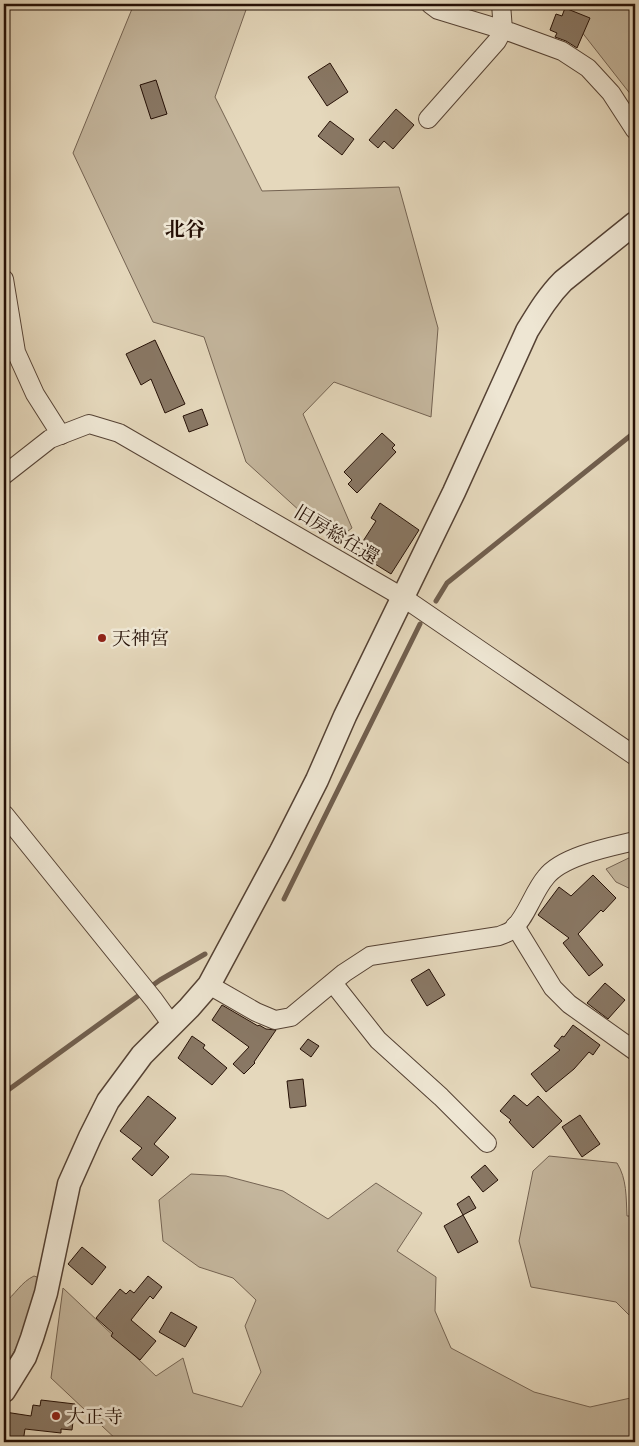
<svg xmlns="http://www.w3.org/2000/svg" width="639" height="1446" font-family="'IM FELL French Canon','Noto Serif JP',serif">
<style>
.green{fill:#c4b69d;stroke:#746352}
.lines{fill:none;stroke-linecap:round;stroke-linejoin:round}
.stream{stroke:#715f4e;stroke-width:5}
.building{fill:#897865;stroke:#251006}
.minor-casing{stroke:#554234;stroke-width:20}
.tertiary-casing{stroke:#554234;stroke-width:25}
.minor{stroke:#eee6d3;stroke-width:18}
.tertiary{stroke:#eee6d3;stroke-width:22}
.poi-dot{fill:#8f2418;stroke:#eee6d3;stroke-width:2}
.labels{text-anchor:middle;stroke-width:5;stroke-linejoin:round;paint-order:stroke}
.street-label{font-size:19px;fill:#251006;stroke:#eee6d3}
.poi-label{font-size:19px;fill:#251006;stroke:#eee6d3;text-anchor:start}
.neighbourhood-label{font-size:20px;font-weight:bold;fill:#251006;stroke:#eee6d3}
</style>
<rect width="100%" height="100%" fill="#e5d8bc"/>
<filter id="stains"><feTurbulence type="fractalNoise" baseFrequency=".004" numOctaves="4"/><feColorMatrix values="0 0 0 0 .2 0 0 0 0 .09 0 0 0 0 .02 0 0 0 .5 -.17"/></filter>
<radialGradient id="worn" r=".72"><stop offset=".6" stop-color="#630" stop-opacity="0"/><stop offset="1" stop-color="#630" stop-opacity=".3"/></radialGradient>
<g class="green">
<polygon points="134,4 246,4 247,7 215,97 262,191 399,187 438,328 431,417 334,382 303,414 352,528 334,542 246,462 204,337 153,322 73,153"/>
<polygon points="560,4 635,4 635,100 563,8"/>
<polygon points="635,855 635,891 616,882 606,869"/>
<path d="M 549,1156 L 617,1163 C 627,1179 626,1197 627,1216 L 635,1216 L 635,1321 L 616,1302 L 531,1287 L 519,1241 L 533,1171 Z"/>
<polygon points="191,1174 226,1176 283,1191 328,1219 376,1183 422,1213 397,1251 436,1277 435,1311 451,1348 534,1392 590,1407 635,1397 635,1442 119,1442 51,1378 63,1288 156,1376 183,1358 193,1393 242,1407 261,1372 245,1326 256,1300 233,1278 199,1267 163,1241 159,1200"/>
<path d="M 34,1276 L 40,1278 L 25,1332 L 4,1369 L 4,1303 C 15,1295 21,1282 34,1276 Z"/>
</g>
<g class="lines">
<g class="stream">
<polyline points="436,601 447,583 635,432"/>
<polyline points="284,899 420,624"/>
<polyline points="4,1093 160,980 205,954"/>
</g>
</g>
<g class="building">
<polygon points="565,8 590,18 577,48 566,41 555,37 557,33 550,30 556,14 562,16"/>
<polygon points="330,63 348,92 327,106 308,77"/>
<polygon points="156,80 167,114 151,119 140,85"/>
<polygon points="396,109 414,125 393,149 384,141 378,148 369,140"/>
<polygon points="330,121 354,139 342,155 318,136"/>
<polygon points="155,340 185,404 165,413 151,379 141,385 126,354"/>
<polygon points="202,409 208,425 189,432 183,416"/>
<polygon points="382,433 395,445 392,448 396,452 357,493 348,484 352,480 344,472"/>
<polygon points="380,503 419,530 391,574 356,552 376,521 371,518"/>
<polygon points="593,875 616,898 603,912 601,910 578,934 603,965 589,976 563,943 569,938 538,915 559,887 571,896"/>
<polygon points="429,969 445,995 427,1006 411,980"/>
<polygon points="605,983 625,1000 608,1019 587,1003"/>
<polygon points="222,1005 258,1026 259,1025 266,1029 276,1030 254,1062 255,1063 244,1074 233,1064 249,1047 212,1020"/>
<polygon points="573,1025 600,1045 593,1055 589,1052 574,1069 546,1092 531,1074 560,1050 554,1046 562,1036 564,1037"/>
<polygon points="192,1036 205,1045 203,1048 227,1068 212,1085 178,1058"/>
<polygon points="308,1039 319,1046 311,1057 300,1049"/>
<polygon points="303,1079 306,1106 290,1108 287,1081"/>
<polygon points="514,1095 527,1106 538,1096 562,1121 533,1148 509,1122 511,1120 500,1111"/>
<polygon points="148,1096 176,1118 154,1144 169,1157 152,1176 132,1159 142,1148 120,1131"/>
<polygon points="580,1115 600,1144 582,1157 562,1127"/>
<polygon points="485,1165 498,1180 483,1192 471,1177"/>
<polygon points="469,1196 476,1208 463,1215 457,1204"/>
<polygon points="463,1215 478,1242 458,1253 444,1226"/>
<polygon points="82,1247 106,1267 92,1285 68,1264"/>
<polygon points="148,1276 162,1287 153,1299 150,1296 131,1320 156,1341 140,1360 111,1336 113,1333 96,1318 120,1289 126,1294 130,1290 134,1293"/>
<polygon points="171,1312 197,1327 185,1347 159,1332"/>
<polygon points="41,1400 75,1404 72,1430 61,1429 61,1433 25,1429 23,1442 4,1442 5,1412 31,1416 33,1405 40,1406"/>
</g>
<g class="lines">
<g class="minor-casing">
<g id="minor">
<polyline points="430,4 438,10 510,32 562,51 588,68 611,93 635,130"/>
<polyline points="428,119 497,41 503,30 501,4"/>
<polyline points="4,279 16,352 35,394 61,435"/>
<polyline points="4,475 50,439 89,424 119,433 404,598 635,756"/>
<polyline points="4,814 154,1000 172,1025"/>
<polyline points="515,926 553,988 569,1004 635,1051"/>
<polyline points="333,983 378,1040 441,1097 487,1143"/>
<path d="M 209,985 L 256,1012 L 275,1020 L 291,1017 L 344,973 L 370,956 L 499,936 C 503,934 509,933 513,929 C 527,916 533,892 546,877 C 562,856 610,847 635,841"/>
</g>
</g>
<g class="tertiary-casing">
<path id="tertiary" d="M 4,1391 L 25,1357 L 32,1338 L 46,1293 L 69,1184 L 90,1137 L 108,1101 L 142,1055 L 189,1008 L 209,985 L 281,851 L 317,780 L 345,716 L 454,492 L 527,331 C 538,313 548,296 563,281 L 635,223"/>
</g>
<use href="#minor" class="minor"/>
<use href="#tertiary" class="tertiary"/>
</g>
<g class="poi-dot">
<circle cx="102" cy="638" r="5"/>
<circle cx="56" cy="1416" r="5"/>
</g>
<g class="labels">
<g class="street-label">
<text transform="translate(337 534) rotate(31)" y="7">旧房総往還</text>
</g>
<g class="poi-label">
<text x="112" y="645">天神宮</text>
<text x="66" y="1423">大正寺</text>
</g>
<g class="neighbourhood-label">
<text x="185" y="236">北谷</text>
</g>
</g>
<rect width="639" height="1446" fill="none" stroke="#e5d8bc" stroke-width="20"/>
<rect x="5" y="5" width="629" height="1436" fill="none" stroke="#251006" stroke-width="2.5"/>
<rect x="10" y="10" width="619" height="1426" fill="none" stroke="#251006"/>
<rect width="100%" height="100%" filter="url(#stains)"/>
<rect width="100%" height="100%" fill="url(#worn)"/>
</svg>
